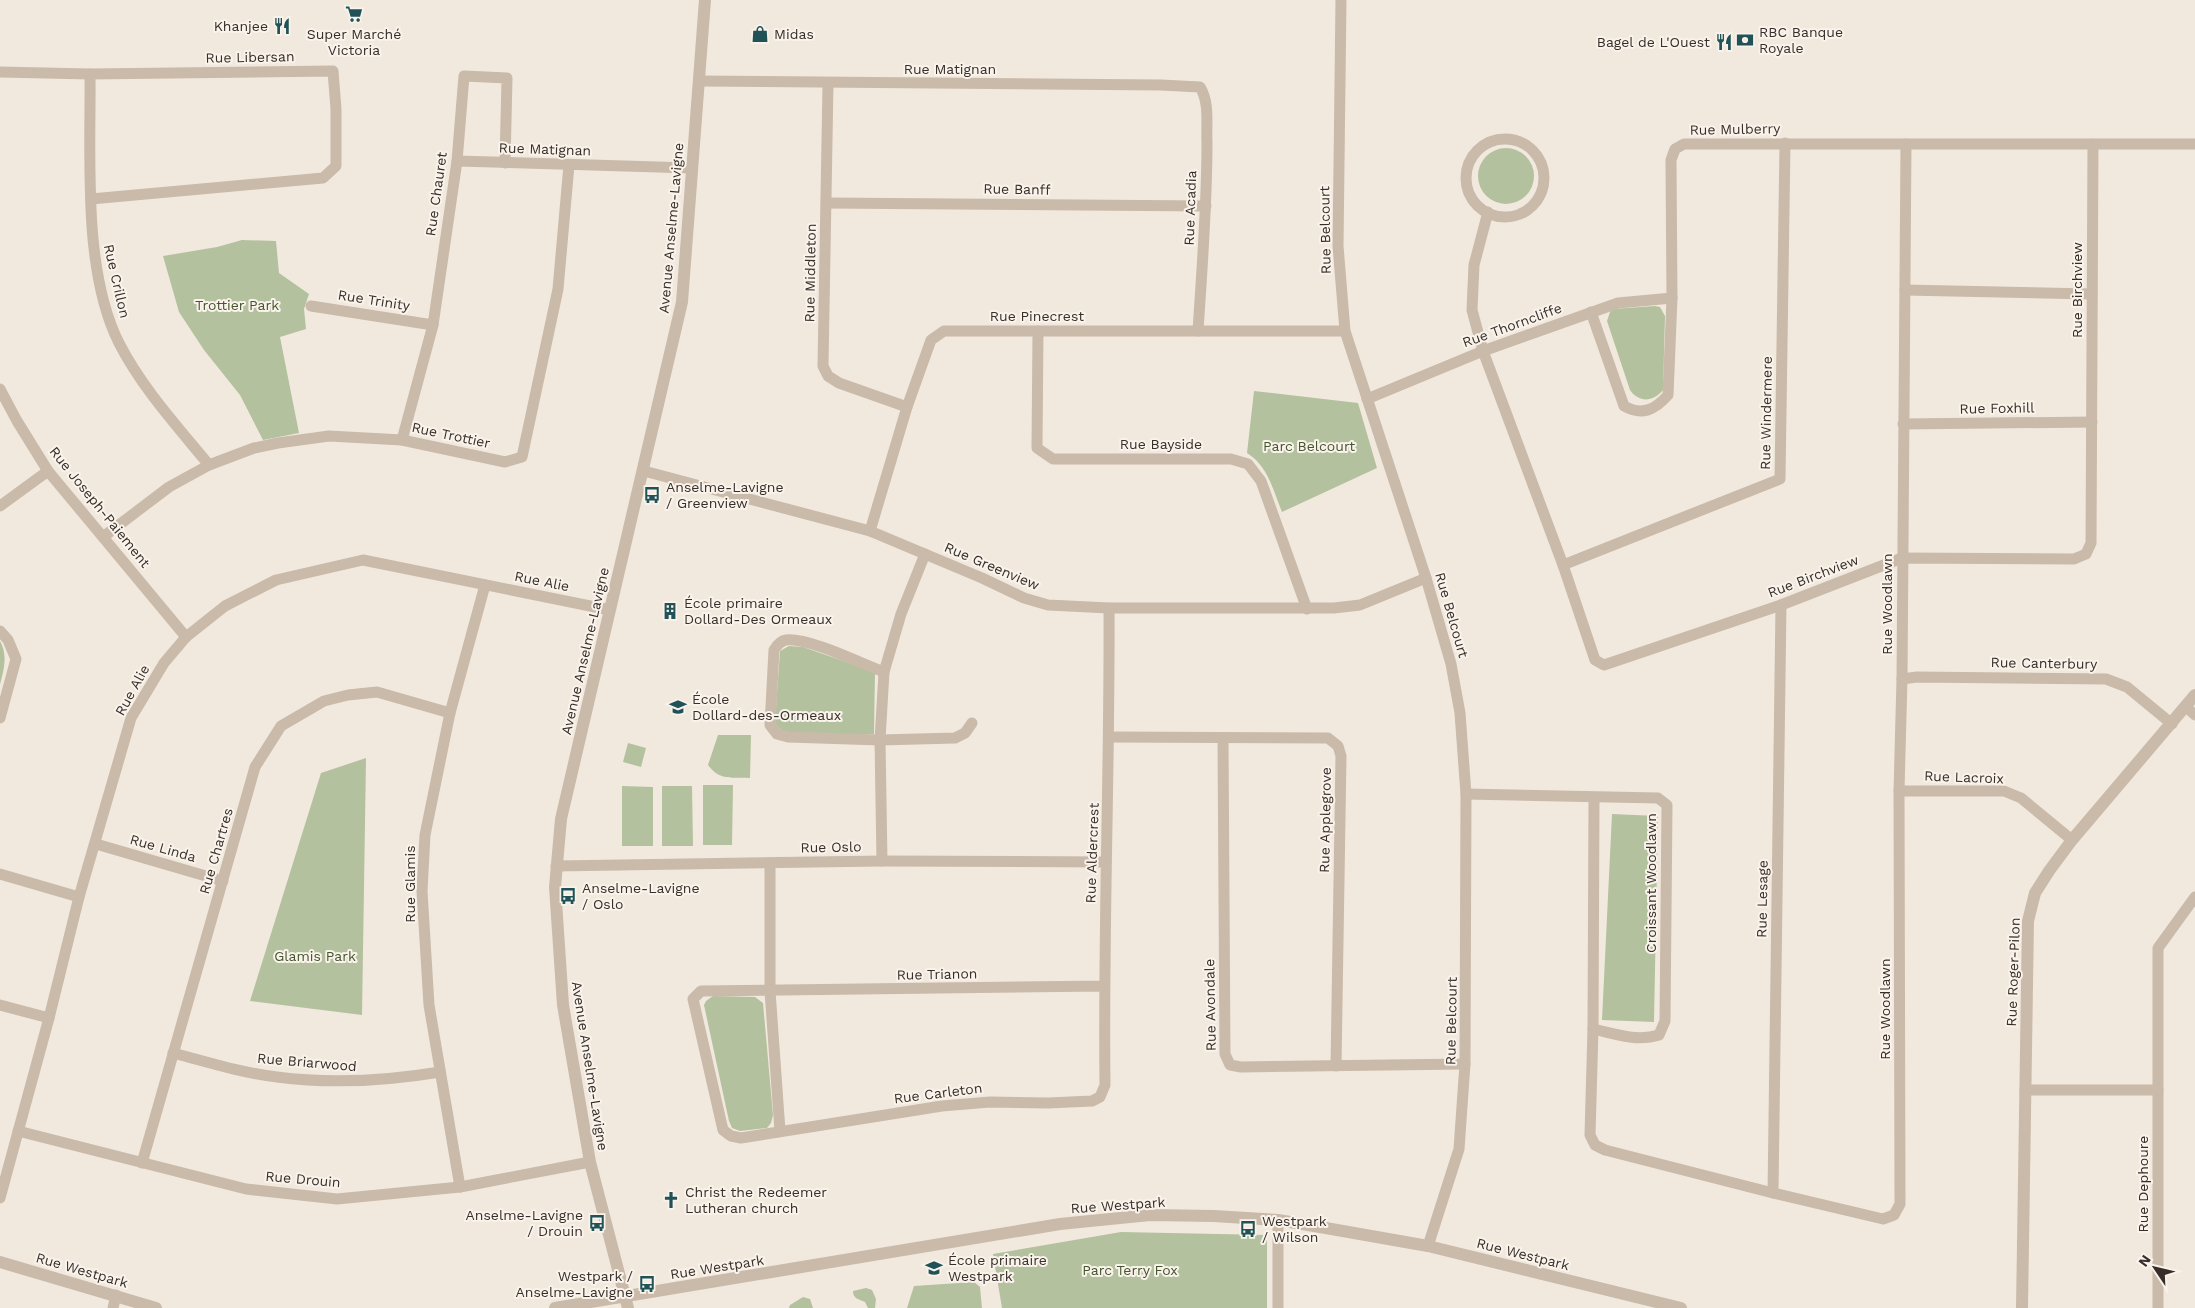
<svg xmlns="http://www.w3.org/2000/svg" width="2195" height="1308" font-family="'Work Sans',sans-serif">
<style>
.green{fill:#b4c19e}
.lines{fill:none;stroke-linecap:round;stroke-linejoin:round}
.minor{stroke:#cabaaa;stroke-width:11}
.tertiary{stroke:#cabaaa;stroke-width:12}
.labels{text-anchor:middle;stroke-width:4;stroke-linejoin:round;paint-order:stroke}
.poi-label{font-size:14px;fill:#372e29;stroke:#f9f3eb;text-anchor:start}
.street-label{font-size:14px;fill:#372e29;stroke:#f9f3eb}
.park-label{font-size:14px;fill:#45552e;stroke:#f9f3eb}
</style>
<rect width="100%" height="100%" fill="#f2e9de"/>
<g class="green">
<circle cx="1506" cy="176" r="28"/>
<polygon points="242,240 276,241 279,273 309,294 304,309 306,329 280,337 299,433 263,440 240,395 204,350 179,312 163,256 217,247"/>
<path d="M 1655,306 L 1660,307 L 1665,316 L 1663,390 C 1653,402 1639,403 1630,390 L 1607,321 L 1610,312 L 1613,309 Z"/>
<path d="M 1254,391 L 1358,403 L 1377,468 L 1282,512 C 1273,490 1268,466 1247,453 Z"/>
<path d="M 0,641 C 8,656 4,669 0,685 Z"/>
<polygon points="789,646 803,647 875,672 874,734 791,734 781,730 775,723 780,651"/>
<path d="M 718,735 L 751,735 L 750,778 C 731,777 720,781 708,765 Z"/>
<polygon points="628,743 646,748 641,767 623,762"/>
<polygon points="366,758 362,1015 250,1001 321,773"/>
<polygon points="703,785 733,785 732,845 703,845"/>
<polygon points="622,786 653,787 653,846 622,846"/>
<polygon points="662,786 692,786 693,846 662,846"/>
<polygon points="1612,814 1658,816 1654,1022 1602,1020"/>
<polygon points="713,996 755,997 763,1003 773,1115 771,1123 767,1128 740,1131 732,1128 729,1121 704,1005 706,1001"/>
<polygon points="1121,1232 1267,1235 1267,1308 1002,1308 993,1254"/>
<polygon points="974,1282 980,1287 982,1308 907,1308 914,1286"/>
<path d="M 866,1288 L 872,1290 L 876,1299 L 875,1308 L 868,1308 L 865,1302 C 859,1299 853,1299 853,1291 Z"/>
<polygon points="803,1297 810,1299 813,1308 789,1308 790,1305"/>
</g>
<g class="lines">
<g class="minor">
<polyline points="1341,0 1338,246 1345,331 1426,578 1451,664 1460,713 1466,794 1465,1064 1459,1149 1428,1246"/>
<polyline points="0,72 90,74 333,71 336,109 336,166 323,178 91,199"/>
<path d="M 90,74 C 91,154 82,270 119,343 C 142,388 177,426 209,465"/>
<path d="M 699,81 L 1161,85 L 1200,87 C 1210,103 1206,125 1207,143 C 1207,206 1202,269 1198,331"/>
<polyline points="828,84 823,366 828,376 839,383 907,407"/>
<circle cx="1505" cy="178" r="39"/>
<polyline points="457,161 691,168"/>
<polyline points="827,203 1206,206"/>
<polyline points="1488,212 1474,265 1472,310 1483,351 1563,565 1595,660 1604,665 1781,605 1902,558 2074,559 2086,554 2091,543 2093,144"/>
<polyline points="1905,290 2092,294"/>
<polyline points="311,306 433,325"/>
<path d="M 1591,312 L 1624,406 C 1642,416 1655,410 1668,395 L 1672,298 L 1671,160 L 1675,149 L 1684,144 L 2195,144"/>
<polyline points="1038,331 1037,448 1053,459 1231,459 1248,464 1261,481 1307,609"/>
<polyline points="0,389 17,421 48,471 186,637"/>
<polyline points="1367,399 1483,351 1618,303 1672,298"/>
<polyline points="1903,424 2092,422"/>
<polyline points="402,440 433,325 457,161 464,76 507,78 505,163"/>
<polyline points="644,471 870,531 982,578 1024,598 1048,605 1109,608 1334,608 1360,605 1426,578"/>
<polyline points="0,506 48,471"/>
<polyline points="870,531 907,407 931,340 944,331 1345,331"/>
<polyline points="103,537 169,487 209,465 254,448 278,443 329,436 402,440 505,462 522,457 558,289 569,165"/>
<polyline points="1563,565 1780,479 1785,143"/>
<polyline points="0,631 8,640 16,659 0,718"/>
<path d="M 884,672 C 862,664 808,637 786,640 C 780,641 777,645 774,650 L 770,725 L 777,734 L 788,737 L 880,740 L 955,738 L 965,733 L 972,723"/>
<polyline points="1902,679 1917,677 2106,679 2127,687 2172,724"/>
<polyline points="2186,707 2195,715"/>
<polyline points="1110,737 1328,738 1338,746 1341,756 1336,1066"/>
<polyline points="1223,738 1225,1054 1230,1065 1241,1067 1465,1064"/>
<polyline points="1899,791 2004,791 2021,798 2072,840"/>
<path d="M 1466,794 L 1658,798 L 1667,805 L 1665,1021 L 1659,1035 C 1637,1042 1615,1034 1593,1029"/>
<polyline points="1594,798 1593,1029 1590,1135 1595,1145 1605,1150 1773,1193 1883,1219 1894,1215 1900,1204 1899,791 1902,679 1906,144"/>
<polyline points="96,844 223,881"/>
<polyline points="882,861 880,740 884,672 901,614 925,554"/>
<polyline points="770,863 770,991 780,1131"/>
<polyline points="556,866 882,861 1106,862"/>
<polyline points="0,874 79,897"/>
<path d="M 1104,986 L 701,991 L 693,999 L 723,1130 L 731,1136 L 741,1138 L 942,1106 L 990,1102 L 1048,1103 L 1092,1101 L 1100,1097 L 1105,1085 C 1103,926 1110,767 1109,608"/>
<polyline points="0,1005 49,1018"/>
<path d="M 173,1053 C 207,1062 242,1073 277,1077 C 331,1084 386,1081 440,1072"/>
<polyline points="2025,1090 2158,1090"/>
<polyline points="18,1131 246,1189 337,1199 460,1187 590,1162"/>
<polyline points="142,1163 255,767 281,726 324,701 348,695 377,692 450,713"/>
<polyline points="460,1187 429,1005 422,891 425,835 450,713 485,585"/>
<polyline points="1773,1193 1781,605"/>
<polyline points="0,1198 49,1018 79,897 131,718 164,663 186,637 225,606 276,580 363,560 610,610"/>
<polyline points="113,1308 116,1295"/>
<polyline points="1278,1308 1278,1220"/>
<polyline points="2158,1308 2158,948 2195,897"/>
</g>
<g class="tertiary">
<polyline points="0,1262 156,1308"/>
<polyline points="555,1308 1060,1224 1150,1215 1214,1216 1278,1220 1320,1227 1428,1246 1681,1308"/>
<polyline points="628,1308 590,1162 563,1005 555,887 561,819 682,302 705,0"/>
<polyline points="2022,1308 2028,921 2035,893 2049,871 2072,840 2195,695"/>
</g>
</g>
<defs>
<g id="supermarket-bare" transform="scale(1.35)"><path d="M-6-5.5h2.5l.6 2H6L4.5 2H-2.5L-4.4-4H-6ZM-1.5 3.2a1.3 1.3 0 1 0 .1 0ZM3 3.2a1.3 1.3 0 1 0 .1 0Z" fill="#205258" stroke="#f9f3eb" stroke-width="2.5" paint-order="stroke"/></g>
<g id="restaurant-bare" transform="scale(1.35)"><path d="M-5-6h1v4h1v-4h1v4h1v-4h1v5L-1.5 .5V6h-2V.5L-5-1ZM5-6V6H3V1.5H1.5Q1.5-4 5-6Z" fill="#205258" stroke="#f9f3eb" stroke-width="2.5" paint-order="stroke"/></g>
<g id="shop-bare" transform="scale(1.35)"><path d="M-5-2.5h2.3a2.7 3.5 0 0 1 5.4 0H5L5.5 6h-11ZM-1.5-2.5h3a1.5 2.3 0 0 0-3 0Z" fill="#205258" stroke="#f9f3eb" stroke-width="2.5" paint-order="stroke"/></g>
<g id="bank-bare" transform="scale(1.35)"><path d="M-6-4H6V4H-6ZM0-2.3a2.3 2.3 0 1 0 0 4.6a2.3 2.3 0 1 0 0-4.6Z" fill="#205258" stroke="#f9f3eb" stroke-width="2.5" paint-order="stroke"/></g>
<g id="bus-bare" transform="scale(1.35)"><path d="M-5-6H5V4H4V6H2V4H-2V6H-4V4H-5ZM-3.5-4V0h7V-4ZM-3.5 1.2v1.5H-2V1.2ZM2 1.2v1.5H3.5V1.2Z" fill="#205258" stroke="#f9f3eb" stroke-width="2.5" paint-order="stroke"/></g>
<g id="building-bare" transform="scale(1.35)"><path d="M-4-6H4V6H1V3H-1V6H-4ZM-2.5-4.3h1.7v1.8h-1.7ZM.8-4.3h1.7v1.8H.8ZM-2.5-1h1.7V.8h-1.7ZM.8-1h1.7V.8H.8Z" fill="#205258" stroke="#f9f3eb" stroke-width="2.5" paint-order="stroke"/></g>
<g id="school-bare" transform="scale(1.35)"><path d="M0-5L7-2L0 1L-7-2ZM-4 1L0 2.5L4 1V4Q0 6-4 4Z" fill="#205258" stroke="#f9f3eb" stroke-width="2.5" paint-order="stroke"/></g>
<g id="church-bare" transform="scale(1.35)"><path d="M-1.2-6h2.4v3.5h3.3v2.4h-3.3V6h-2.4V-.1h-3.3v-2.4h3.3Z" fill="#205258" stroke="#f9f3eb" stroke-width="2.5" paint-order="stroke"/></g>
</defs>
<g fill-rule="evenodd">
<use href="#supermarket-bare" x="354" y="14"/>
<use href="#restaurant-bare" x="282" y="26"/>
<use href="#shop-bare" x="760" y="34"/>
<use href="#bank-bare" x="1745" y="40"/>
<use href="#restaurant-bare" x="1724" y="42"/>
<use href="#bus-bare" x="652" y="495"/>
<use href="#building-bare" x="670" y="611"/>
<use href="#school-bare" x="678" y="707"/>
<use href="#bus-bare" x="568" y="896"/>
<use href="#church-bare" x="671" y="1200"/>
<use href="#bus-bare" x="597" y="1223"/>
<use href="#bus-bare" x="1248" y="1229"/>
<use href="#school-bare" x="934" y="1268"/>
<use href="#bus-bare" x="647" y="1284"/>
</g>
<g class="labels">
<g class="poi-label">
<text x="268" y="31" text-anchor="end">Khanjee</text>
<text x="1759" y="37">RBC Banque<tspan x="1759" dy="16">Royale</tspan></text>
<text x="354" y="39" text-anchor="middle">Super Marché<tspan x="354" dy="16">Victoria</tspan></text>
<text x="774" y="39">Midas</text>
<text x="1710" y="47" text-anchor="end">Bagel de L'Ouest</text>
<text x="666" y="492">Anselme-Lavigne<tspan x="666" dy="16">/ Greenview</tspan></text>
<text x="684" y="608">École primaire<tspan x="684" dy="16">Dollard-Des Ormeaux</tspan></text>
<text x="692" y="704">École<tspan x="692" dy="16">Dollard-des-Ormeaux</tspan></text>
<text x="582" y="893">Anselme-Lavigne<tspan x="582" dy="16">/ Oslo</tspan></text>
<text x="685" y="1197">Christ the Redeemer<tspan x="685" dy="16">Lutheran church</tspan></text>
<text x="583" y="1220" text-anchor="end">Anselme-Lavigne<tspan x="583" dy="16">/ Drouin</tspan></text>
<text x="1262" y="1226">Westpark<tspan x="1262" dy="16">/ Wilson</tspan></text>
<text x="948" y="1265">École primaire<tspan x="948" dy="16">Westpark</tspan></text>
<text x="633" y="1281" text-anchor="end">Westpark /<tspan x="633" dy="16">Anselme-Lavigne</tspan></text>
</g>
<g class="street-label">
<text transform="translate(250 57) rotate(-1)" y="5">Rue Libersan</text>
<text x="950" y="74">Rue Matignan</text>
<text transform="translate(1735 129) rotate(-1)" y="5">Rue Mulberry</text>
<text transform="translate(545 149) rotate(2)" y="5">Rue Matignan</text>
<text transform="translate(1017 189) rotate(1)" y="5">Rue Banff</text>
<text transform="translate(436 194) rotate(-82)" y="5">Rue Chauret</text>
<text transform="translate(1190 208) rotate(-88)" y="5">Rue Acadia</text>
<text transform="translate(671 228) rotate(-85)" y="5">Avenue Anselme-Lavigne</text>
<text transform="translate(1325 230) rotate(-91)" y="5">Rue Belcourt</text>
<text transform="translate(810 273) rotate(-89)" y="5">Rue Middleton</text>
<text transform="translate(117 281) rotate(77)" y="5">Rue Crillon</text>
<text transform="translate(2077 290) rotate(-90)" y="5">Rue Birchview</text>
<text transform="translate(374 300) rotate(9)" y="5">Rue Trinity</text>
<text x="1037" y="321">Rue Pinecrest</text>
<text transform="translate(1512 325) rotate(-20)" y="5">Rue Thorncliffe</text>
<text transform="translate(1997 408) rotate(-1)" y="5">Rue Foxhill</text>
<text transform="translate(1766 413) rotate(-89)" y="5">Rue Windermere</text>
<text transform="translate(451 435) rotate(12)" y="5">Rue Trottier</text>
<text x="1161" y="449">Rue Bayside</text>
<text transform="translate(100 507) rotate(51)" y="5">Rue Joseph-Paiement</text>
<text transform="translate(992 566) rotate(23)" y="5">Rue Greenview</text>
<text transform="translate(1813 576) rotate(-21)" y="5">Rue Birchview</text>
<text transform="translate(542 581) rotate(11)" y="5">Rue Alie</text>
<text transform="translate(1887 604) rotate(-90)" y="5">Rue Woodlawn</text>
<text transform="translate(1452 615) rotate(74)" y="5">Rue Belcourt</text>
<text transform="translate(585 651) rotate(-77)" y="5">Avenue Anselme-Lavigne</text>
<text transform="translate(2044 663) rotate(1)" y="5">Rue Canterbury</text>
<text transform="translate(132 690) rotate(-61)" y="5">Rue Alie</text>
<text transform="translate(1964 777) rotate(2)" y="5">Rue Lacroix</text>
<text transform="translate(1325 820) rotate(-89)" y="5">Rue Applegrove</text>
<text transform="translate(831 847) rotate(-1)" y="5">Rue Oslo</text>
<text transform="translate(163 848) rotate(16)" y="5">Rue Linda</text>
<text transform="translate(216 851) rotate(-74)" y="5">Rue Chartres</text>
<text transform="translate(1092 853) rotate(-88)" y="5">Rue Aldercrest</text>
<text transform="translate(1651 883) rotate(-90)" y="5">Croissant Woodlawn</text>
<text transform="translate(410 884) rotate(-90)" y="5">Rue Glamis</text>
<text transform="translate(1762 899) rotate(-89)" y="5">Rue Lesage</text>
<text transform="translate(2013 972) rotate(-88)" y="5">Rue Roger-Pilon</text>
<text transform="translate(937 974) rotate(-1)" y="5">Rue Trianon</text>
<text transform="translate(1210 1005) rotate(-91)" y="5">Rue Avondale</text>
<text transform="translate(1885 1009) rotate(-90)" y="5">Rue Woodlawn</text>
<text transform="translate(1451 1021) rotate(-89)" y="5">Rue Belcourt</text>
<text transform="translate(307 1062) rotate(5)" y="5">Rue Briarwood</text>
<text transform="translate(590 1066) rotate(81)" y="5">Avenue Anselme-Lavigne</text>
<text transform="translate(938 1093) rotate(-7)" y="5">Rue Carleton</text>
<text transform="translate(303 1179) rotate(5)" y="5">Rue Drouin</text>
<text transform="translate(2143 1184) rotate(-90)" y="5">Rue Dephoure</text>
<text transform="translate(1118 1205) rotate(-4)" y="5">Rue Westpark</text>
<text transform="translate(1523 1254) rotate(14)" y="5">Rue Westpark</text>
<text transform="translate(717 1267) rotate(-9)" y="5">Rue Westpark</text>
<text transform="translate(82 1270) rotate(16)" y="5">Rue Westpark</text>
</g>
<g class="park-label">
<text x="237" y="310">Trottier Park</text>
<text x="1309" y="451">Parc Belcourt</text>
<text x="315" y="961">Glamis Park</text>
<text x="1130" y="1275">Parc Terry Fox</text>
</g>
</g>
<g transform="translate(2155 1268) rotate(305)" stroke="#f9f3eb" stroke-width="4" paint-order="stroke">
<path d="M0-4L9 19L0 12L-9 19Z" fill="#372e29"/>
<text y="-8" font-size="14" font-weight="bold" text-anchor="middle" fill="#372e29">N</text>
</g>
</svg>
